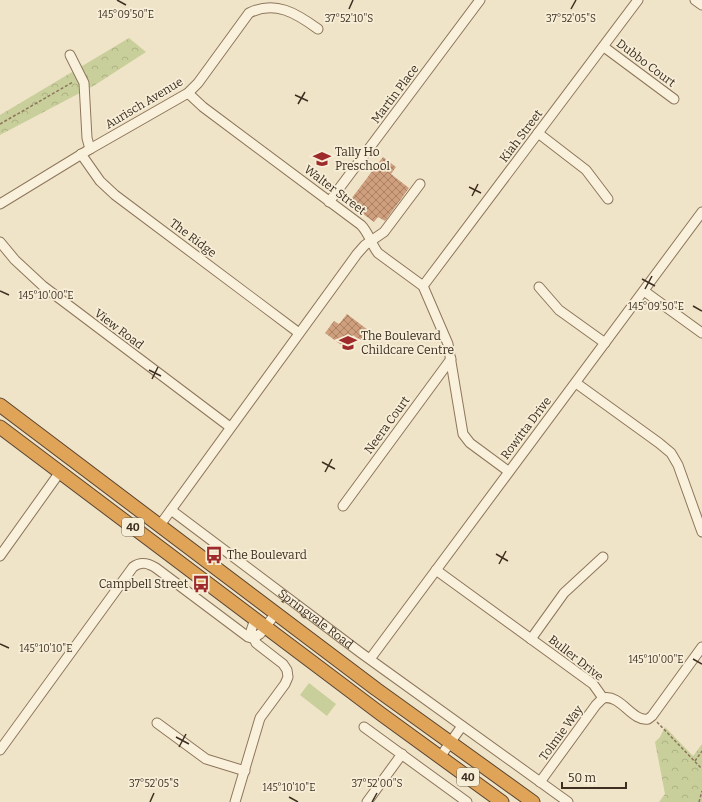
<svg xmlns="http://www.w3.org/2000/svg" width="702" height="802" font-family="Bitter,serif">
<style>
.park{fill:url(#park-crowns)}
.pitch{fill:#c9cf9b}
.building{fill:url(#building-cross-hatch)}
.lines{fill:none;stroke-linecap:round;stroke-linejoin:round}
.minor-casing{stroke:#8d765c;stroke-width:11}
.highway-casing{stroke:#5b4430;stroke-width:15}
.path{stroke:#8d765c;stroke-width:1.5;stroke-dasharray:3 2;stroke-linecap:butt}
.minor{stroke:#faf1dc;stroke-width:9}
.highway{stroke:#e0a458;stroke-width:13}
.ticks{fill:none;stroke:#3d2e20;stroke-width:1.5}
.labels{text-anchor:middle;stroke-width:3.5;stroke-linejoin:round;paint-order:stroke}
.shield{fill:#f7eed8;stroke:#756857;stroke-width:1}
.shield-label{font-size:11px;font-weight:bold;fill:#3d2e20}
.street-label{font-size:12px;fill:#3d2e20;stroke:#f7eed8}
.poi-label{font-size:12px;fill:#3d2e20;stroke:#f7eed8;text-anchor:start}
.ticks-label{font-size:10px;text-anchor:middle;fill:#3d2e20;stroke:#f7eed8;stroke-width:3.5;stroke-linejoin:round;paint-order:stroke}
</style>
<defs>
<pattern id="park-crowns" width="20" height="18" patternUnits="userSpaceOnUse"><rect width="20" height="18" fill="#c9cf9b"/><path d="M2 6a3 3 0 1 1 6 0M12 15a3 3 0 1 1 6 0" fill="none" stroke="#aeb285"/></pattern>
<pattern id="building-cross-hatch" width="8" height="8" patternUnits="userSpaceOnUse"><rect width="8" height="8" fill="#cf9f7d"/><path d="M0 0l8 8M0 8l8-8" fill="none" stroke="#a98266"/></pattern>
</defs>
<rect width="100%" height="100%" fill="#f0e4c8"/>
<g class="park">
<polygon points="129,38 146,52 95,85 0,135 0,115"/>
<polygon points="665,727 693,756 702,744 702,802 659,802 665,794 655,742 660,737"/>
</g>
<polygon class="pitch" points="309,683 336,704 327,716 300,695"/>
<g class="building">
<polygon points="383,157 396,167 391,174 409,188 385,221 378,217 374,222 348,203"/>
<polygon points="347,314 368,330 360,341 353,335 344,347 325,333 334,321 339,324"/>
</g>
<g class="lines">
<g class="minor-casing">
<g id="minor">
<polyline points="695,0 702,5"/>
<polyline points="604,47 674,99"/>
<polyline points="70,55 84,83 87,138 90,149"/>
<path d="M 188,93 L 203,107 L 361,225 C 369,233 371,244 378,253 L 423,286 L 448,344 L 463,434 L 470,443 L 508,471"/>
<polyline points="538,133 586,170 608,199"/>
<polyline points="81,154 100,181 115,195 299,333"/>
<polyline points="329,202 480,0"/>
<path d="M 0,204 L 90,149 L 188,93 L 198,83 L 249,13 C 275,0 296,13 318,29"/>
<polyline points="0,242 15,260 43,286 230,427"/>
<polyline points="423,286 638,0"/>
<polyline points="539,287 559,310 605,343"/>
<polyline points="644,291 702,333"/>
<polyline points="576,383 659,443 671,453 678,465 702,532"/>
<polyline points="343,506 451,359"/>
<path id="s1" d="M 171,510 L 361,653 L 568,802"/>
<polyline points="160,525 357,254 365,245 384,232 420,184"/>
<polyline points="0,556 60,472"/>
<polyline points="436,570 593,684 603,698"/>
<polyline points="255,637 260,634 276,613"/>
<polyline points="531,639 564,593 603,557"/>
<polyline points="370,659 702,212"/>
<path d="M 603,698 C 621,694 632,722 648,719 L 652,716 L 702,647"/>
<polyline points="157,723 206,759 245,771"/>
<polyline points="364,727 467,802"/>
<path d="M 0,750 L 133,567 C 141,561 148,563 156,568 L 248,637 L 255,639"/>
<polyline points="440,757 462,726"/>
<polyline points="540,782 596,705 603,698"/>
<polyline points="235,802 260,718 285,684 288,677 287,670 283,664 256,643 251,631 255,619"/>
<polyline points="367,802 402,754"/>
</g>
</g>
<g class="highway-casing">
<g id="highway">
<polyline points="0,405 376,689 533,802"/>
<polyline points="0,427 381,714 502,802"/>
</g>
</g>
<g class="path">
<polyline points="0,124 73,82"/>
<polyline points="657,722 702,769"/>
<polyline points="695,761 702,751"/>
<polyline points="699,802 702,791"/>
</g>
<use href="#minor" class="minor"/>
<use href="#highway" class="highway"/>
</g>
<path class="ticks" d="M 117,0 L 126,5M 349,9 L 353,0M 571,9 L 576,0M 295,95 L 308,101M 298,104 L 305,92M 469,187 L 481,193M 472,196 L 478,184M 642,279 L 655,286M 645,289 L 652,276M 0,291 L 9,295M 693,306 L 702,311M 149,370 L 161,376M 152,379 L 158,367M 322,462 L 335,469M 325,472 L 332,459M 496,554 L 508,561M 499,564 L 506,551M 0,644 L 9,648M 693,659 L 702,664M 176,737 L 189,744M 179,747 L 186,734M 289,797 L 298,802M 150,802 L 154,793M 372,802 L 377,793"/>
<defs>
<g id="school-bare" transform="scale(1.38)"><path d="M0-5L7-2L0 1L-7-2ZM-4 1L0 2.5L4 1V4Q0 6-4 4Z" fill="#9e2a2b" stroke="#f7eed8" stroke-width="2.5" paint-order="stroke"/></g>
<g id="bus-bare" transform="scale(1.38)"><path d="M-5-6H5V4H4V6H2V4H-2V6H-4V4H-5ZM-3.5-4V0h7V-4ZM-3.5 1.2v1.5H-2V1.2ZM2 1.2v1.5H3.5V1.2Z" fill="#9e2a2b" stroke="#f7eed8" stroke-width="2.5" paint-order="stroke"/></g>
</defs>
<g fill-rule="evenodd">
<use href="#school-bare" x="322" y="159"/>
<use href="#school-bare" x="348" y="343"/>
<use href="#bus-bare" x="214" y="555"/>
<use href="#bus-bare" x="201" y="584"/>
</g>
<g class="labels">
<g class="shield">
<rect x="122" y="518" width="22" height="18" rx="3"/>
<rect x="457" y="768" width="22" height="18" rx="3"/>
</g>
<g class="shield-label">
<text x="133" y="531">40</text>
<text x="468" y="781">40</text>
</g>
<g class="street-label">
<text transform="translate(646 63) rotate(37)" y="4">Dubbo Court</text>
<text transform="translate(395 94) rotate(-53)" y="4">Martin Place</text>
<text transform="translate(144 103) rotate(-31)" y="4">Aurisch Avenue</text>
<text transform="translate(521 136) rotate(-53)" y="4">Kiah Street</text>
<text transform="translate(335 190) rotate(37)" y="4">Walter Street</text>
<text transform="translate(193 238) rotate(37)" y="4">The Ridge</text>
<text transform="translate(119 329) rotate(37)" y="4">View Road</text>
<text transform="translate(387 425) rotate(-54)" y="4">Neera Court</text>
<text transform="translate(526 428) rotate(-53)" y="4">Rowitta Drive</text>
<text dy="4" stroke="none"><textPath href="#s1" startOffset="181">Springvale Road</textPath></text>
<text transform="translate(576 658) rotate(38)" y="4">Buller Drive</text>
<text transform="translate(561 733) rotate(-54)" y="4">Tolmie Way</text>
</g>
<g class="poi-label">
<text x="335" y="156">Tally Ho<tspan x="335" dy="14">Preschool</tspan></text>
<text x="361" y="340">The Boulevard<tspan x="361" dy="14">Childcare Centre</tspan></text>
<text x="227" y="559">The Boulevard</text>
<text x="188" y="588" text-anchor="end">Campbell Street</text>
</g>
</g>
<g class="ticks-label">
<text x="126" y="18">145°09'50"E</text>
<text x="349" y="22">37°52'10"S</text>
<text x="571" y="22">37°52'05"S</text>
<text x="46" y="299">145°10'00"E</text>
<text x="656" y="310">145°09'50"E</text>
<text x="46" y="652">145°10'10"E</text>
<text x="656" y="663">145°10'00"E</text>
<text x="154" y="787">37°52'05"S</text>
<text x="377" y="787">37°52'00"S</text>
<text x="289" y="791">145°10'10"E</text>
</g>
<path d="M562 782v6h64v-6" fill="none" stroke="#3d2e20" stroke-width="2"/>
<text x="568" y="782" font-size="12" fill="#3d2e20" stroke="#f7eed8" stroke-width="3" paint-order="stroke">50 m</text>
</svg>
